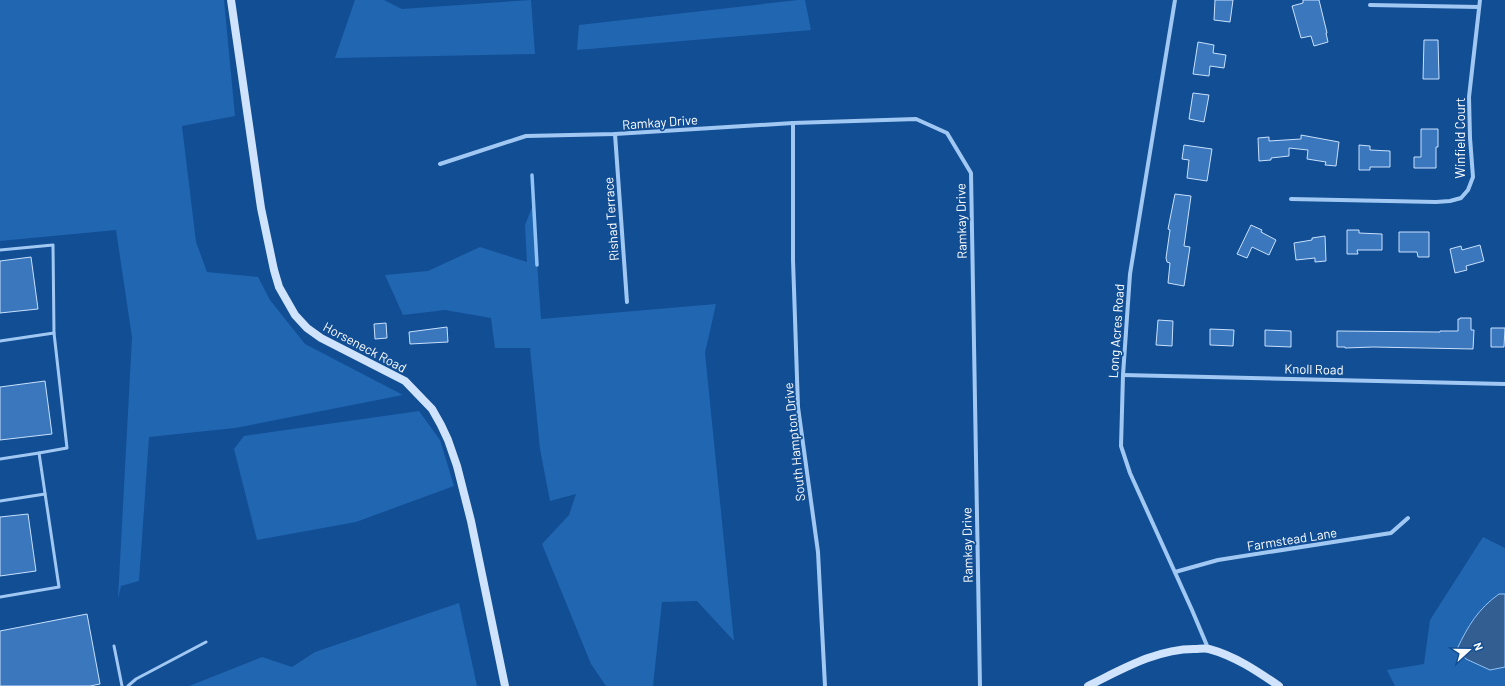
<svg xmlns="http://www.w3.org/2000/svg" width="1505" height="686" font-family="Barlow,sans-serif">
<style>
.green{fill:#2166b1}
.water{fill:#325e91;stroke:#92c3f6}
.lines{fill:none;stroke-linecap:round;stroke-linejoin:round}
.stream{stroke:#92c3f6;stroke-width:3.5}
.building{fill:#3b77bc;stroke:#c8e1fd}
.lane{stroke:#a0c8f3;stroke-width:3}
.street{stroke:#a0c8f3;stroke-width:4}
.secondary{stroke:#cfe4fc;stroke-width:8}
.labels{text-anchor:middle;stroke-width:3.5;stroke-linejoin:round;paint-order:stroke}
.street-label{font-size:13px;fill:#fff;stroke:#124e94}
</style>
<rect width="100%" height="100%" fill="#124e94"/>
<g class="green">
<polygon points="0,0 224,0 235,116 182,126 196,242 207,272 258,277 270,300 305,344 403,395 235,428 149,437 139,581 121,586 118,599 132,337 116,230 0,241"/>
<polygon points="355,0 384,0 402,9 531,0 535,54 335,58"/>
<polygon points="798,0 805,0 811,30 577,50 579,25"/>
<polygon points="533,205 541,319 716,304 705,353 734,641 697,601 662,602 653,686 606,686 591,664 542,544 569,515 576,494 550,501 540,449 530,348 495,348 491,318 445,310 403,315 385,275 428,271 480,247 527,262 525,225"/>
<polygon points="419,411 440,440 454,486 356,522 257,540 234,449 244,436"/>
<polygon points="1483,537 1505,548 1505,594 1499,594 1490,670 1505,667 1505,686 1395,686 1387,670 1424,664 1430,620"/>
<polygon points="459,603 477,686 189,686 262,657 292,667 315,652"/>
</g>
<path class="water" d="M 1499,594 L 1505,594 L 1505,667 L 1490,670 L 1466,659 L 1457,649 C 1468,626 1478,609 1499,594 Z"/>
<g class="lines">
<polyline class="stream" points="532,175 537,265"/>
</g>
<g class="building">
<polygon points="1215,0 1233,0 1230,22 1214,20"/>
<polygon points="1303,0 1319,0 1327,33 1326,33 1328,42 1314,46 1311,36 1301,38 1292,6 1303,3"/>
<polygon points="1424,40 1438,40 1439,79 1423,79"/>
<polygon points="1198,42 1214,45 1213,53 1226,55 1224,68 1210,66 1209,76 1193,74"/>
<polygon points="1193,93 1209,95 1204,122 1189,119"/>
<polygon points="1421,129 1438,129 1438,147 1436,147 1436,168 1414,168 1414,157 1421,157"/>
<polygon points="1301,135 1339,142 1336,166 1325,165 1326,162 1307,159 1308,150 1289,148 1289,156 1271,158 1271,160 1259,161 1258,138 1269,137 1269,141 1301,139"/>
<polygon points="1184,145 1212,149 1207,181 1187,178 1189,160 1182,159"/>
<polygon points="1359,145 1370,146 1370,150 1390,151 1390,167 1370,167 1370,170 1359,170"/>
<polygon points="1175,194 1191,196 1184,246 1190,247 1184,286 1168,283 1170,263 1167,262 1166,258 1170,230 1168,229"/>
<polygon points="1251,225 1262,230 1261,232 1276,240 1269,255 1252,247 1247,258 1237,254"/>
<polygon points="1347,230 1359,230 1359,233 1382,234 1382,250 1357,250 1358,254 1347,254"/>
<polygon points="1399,232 1429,232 1429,257 1418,257 1417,252 1399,252"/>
<polygon points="1325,236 1326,261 1315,262 1315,258 1296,260 1294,243 1312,240 1312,238"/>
<polygon points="1480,245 1484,261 1466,266 1467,270 1455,273 1450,249 1461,246 1462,250"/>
<polygon points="31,257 38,309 0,313 0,261"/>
<polygon points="1460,318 1471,318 1471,330 1474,330 1473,349 1373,347 1345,348 1345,347 1337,347 1337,331 1440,332 1440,331 1458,331 1458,319 1460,319"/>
<polygon points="1158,320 1173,321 1172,346 1156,345"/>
<polygon points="386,323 387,338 375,339 374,324"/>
<polygon points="447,327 448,342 410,344 409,332"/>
<polygon points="1491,328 1505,328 1504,347 1491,347"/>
<polygon points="1210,329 1234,330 1233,346 1210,345"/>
<polygon points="1265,330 1291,331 1291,347 1265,346"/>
<polygon points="45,381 52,434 0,440 0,387"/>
<polygon points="28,514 36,571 0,576 0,517"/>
<polygon points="87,614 100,684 90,686 0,686 0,631"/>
</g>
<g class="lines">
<g class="lane">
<polyline points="0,250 53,245 54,333"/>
<polyline points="0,341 54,333 67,448 39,453 59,587 0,597"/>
<polyline points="0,459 39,453"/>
<polyline points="0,501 45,494"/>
<polyline points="114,646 122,686"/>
<polyline points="128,686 136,679 206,642"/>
</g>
<g class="street">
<polyline points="1175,0 1130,274 1123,375 1121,446 1130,473 1192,610 1208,648"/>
<polyline points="1370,5 1479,7"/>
<polyline points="793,123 793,260 798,407 818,552 825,686"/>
<polyline points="615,134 627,302"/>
<polyline points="440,164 526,136 615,134 793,123 916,119 947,133 971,173 980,686"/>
<polyline points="1291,199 1436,202 1450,201 1461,198 1468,190 1473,177 1470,138 1469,97 1480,0"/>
<polyline points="1123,375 1505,384"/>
<polyline points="1175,572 1218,560 1391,533 1408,518"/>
</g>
<g class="secondary">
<polyline points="231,0 261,208 274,270 279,287 295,315 307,328 321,338 405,381 432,409 441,425 448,440 457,466 471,521 505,686"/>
<path d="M 1088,686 C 1121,670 1156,649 1194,649 C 1199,649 1205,648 1209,649 C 1235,656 1257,671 1279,686"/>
</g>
</g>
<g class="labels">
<g class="street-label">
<text transform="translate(660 122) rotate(-4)" y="5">Ramkay Drive</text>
<text transform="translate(1460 138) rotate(-90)" y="5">Winfield Court</text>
<text transform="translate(611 219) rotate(-94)" y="5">Rishad Terrace</text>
<text transform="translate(961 221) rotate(-91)" y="5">Ramkay Drive</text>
<text transform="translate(1116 331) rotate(-86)" y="5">Long Acres Road</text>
<text transform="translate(365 347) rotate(28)" y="5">Horseneck Road</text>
<text transform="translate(1314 369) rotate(1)" y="5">Knoll Road</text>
<text transform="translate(794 442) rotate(-96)" y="5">South Hampton Drive</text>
<text transform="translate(1292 539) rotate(-9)" y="5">Farmstead Lane</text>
<text transform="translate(967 545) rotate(-91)" y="5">Ramkay Drive</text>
</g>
</g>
<g transform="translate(1469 650) rotate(69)" stroke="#124e94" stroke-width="3" paint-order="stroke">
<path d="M0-3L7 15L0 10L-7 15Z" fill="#ffffff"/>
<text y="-6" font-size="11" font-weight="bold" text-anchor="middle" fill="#ffffff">N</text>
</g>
</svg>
